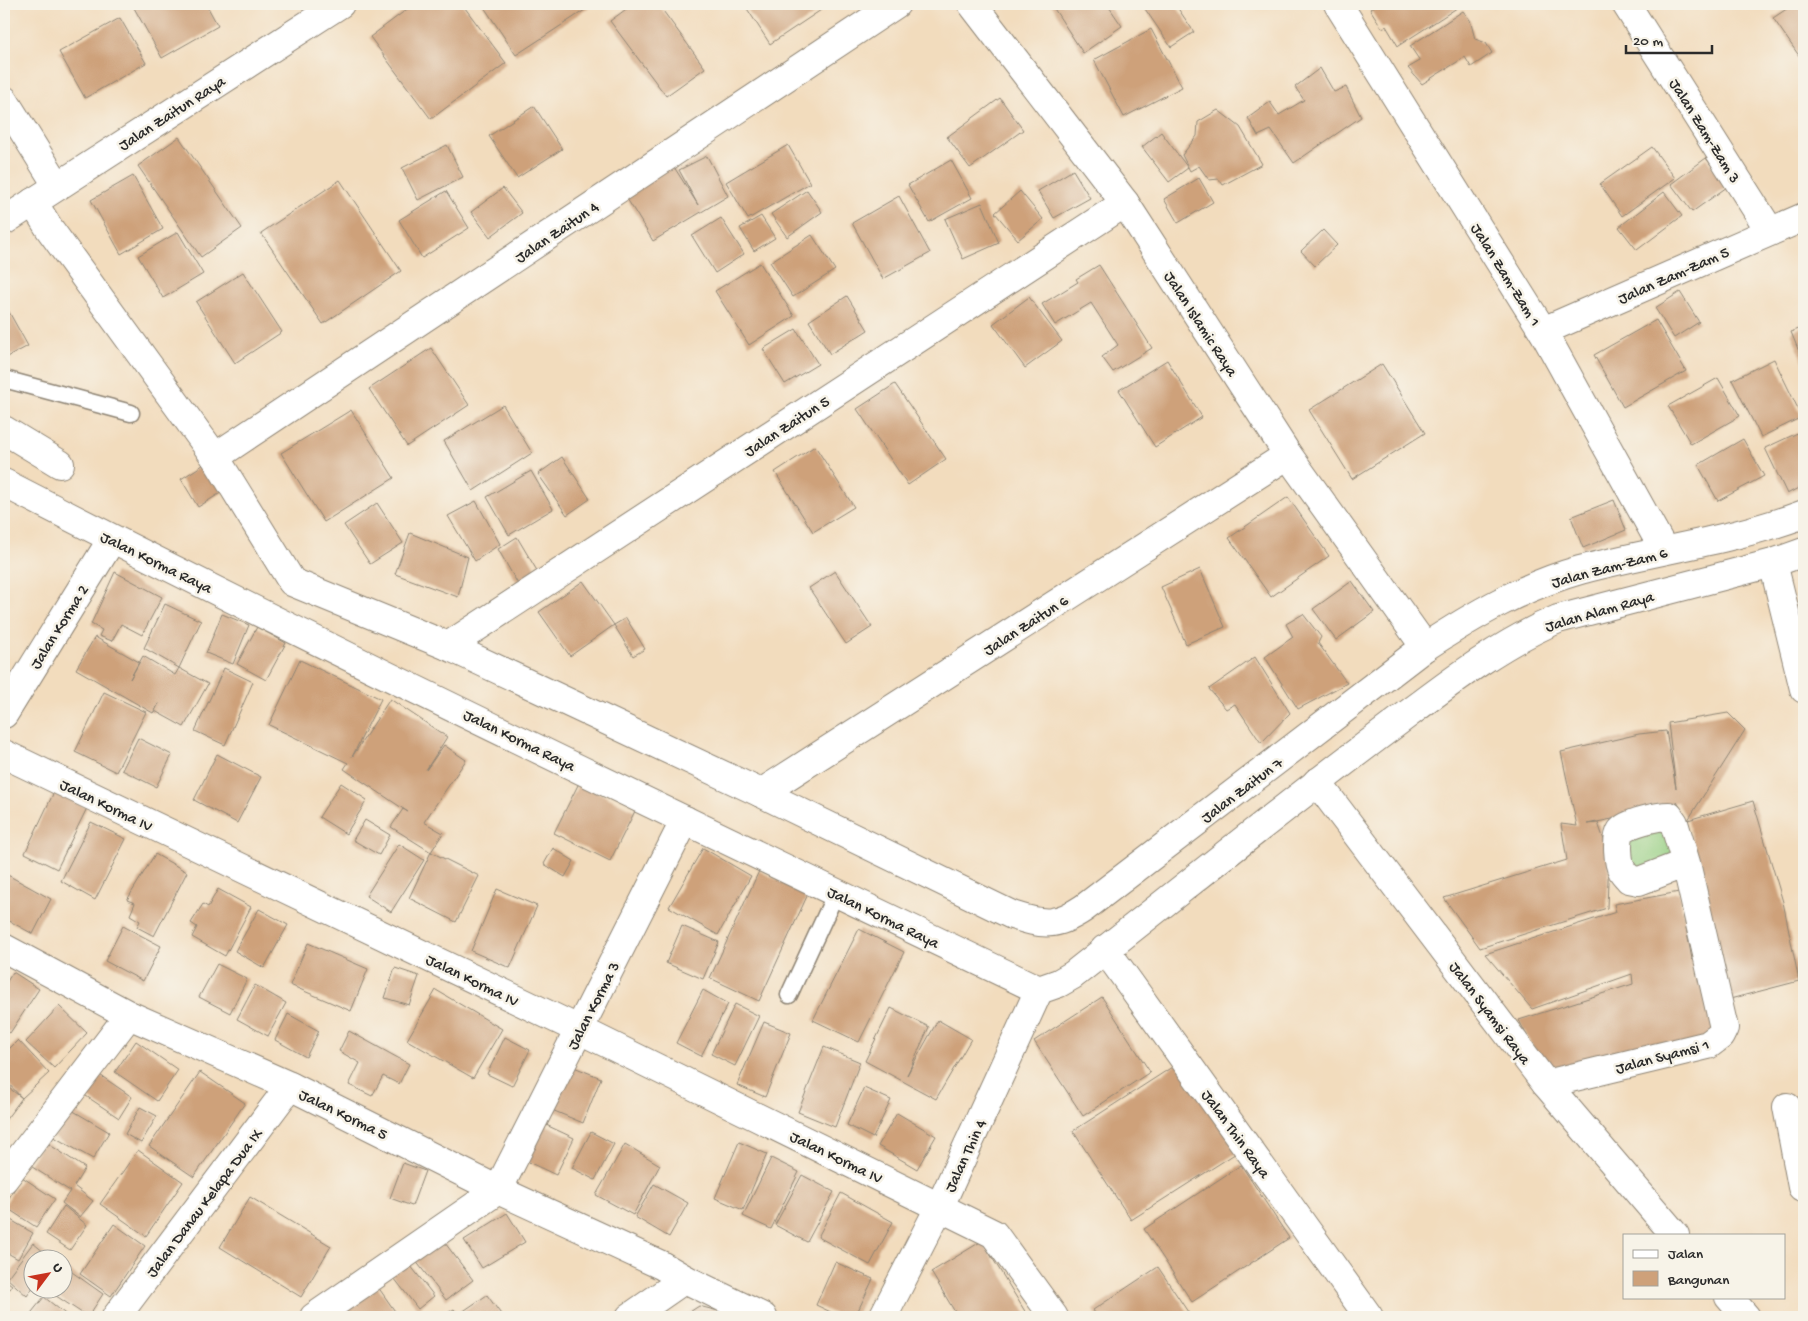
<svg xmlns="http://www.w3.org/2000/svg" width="1808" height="1321" font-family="'Gochi Hand',sans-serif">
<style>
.green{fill:#95cf83;stroke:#607d57}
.building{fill:#cea17a}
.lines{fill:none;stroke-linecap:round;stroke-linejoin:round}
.service-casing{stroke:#8e8474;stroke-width:19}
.minor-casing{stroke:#8e8474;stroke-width:30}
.service{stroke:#fff;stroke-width:16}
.minor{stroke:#fff;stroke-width:28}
.labels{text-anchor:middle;stroke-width:5;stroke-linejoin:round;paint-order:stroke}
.street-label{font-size:16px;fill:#2b2b2b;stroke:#f7f3e8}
</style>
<rect width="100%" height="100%" fill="#f7f3e8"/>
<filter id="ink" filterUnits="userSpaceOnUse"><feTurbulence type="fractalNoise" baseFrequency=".02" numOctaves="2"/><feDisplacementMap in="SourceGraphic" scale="10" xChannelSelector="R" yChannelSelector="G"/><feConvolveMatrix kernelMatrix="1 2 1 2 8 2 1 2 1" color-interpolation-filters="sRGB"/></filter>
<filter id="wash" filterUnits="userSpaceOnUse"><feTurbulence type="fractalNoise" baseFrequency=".0096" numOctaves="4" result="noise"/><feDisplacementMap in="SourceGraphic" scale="20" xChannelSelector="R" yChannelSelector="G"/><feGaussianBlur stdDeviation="1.12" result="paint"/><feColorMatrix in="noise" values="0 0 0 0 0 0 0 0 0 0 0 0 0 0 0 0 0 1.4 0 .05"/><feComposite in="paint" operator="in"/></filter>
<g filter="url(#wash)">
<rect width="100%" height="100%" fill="#f2dcbd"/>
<polygon class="green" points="1669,816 1678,858 1629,879 1620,832"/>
<g id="blocks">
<g class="building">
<polygon points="138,4 206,4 218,26 162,58 133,6"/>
<polygon points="414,4 462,4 506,63 431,119 370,37"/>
<polygon points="482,4 590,4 591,6 516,55"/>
<polygon points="633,4 658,4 705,68 666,96 610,21"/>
<polygon points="744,4 830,4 770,44"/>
<polygon points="1051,4 1107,4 1122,26 1083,53"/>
<polygon points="1146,4 1175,4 1194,32 1171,47 1143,6"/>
<polygon points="1378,4 1463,4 1398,46 1386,26 1382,28 1370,9"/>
<polygon points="1794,4 1804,4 1804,63 1773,18"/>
<polygon points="1463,11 1470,20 1475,39 1486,43 1492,53 1471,67 1465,57 1422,84 1408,68 1420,61 1410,46"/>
<polygon points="120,18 146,63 85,98 59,52"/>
<polygon points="1151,29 1182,87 1124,117 1094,60"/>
<polygon points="1320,68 1334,92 1346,87 1361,117 1294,163 1271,130 1258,136 1248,118 1270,102 1279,115 1304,100 1295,87"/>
<polygon points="1000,98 1023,130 970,168 947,137"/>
<polygon points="534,106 562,149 517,178 489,136"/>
<polygon points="1218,110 1240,127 1262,164 1223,185 1219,179 1209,180 1199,166 1190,171 1182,155 1197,136 1198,122"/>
<polygon points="1161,132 1188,168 1169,182 1142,147"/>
<polygon points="179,137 242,228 201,257 138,166"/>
<polygon points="447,145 463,177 418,200 402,168"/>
<polygon points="788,145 810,183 748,219 726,182"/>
<polygon points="1652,147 1675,178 1622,216 1600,184"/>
<polygon points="707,156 728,196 653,241 621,189 669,159 698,205 679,170"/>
<polygon points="1706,158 1727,187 1692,212 1671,184"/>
<polygon points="951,160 972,198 929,222 908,185"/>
<polygon points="1073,170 1090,198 1054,218 1038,191"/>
<polygon points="133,176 163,229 121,254 91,200"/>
<polygon points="1199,178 1213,202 1178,223 1164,199"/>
<polygon points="340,180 401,271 323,324 261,233"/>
<polygon points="503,188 522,213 490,237 471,212"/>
<polygon points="807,190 822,212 787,237 771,214"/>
<polygon points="446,191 469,228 422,258 399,220"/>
<polygon points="1020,191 1043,219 1018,240 995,213"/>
<polygon points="1664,192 1682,216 1637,250 1619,227"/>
<polygon points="899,196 930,253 883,279 852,223"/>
<polygon points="982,203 999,243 963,259 945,219"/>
<polygon points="761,216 775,238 754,251 740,228"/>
<polygon points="721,218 744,254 715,273 692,236"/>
<polygon points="1323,230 1337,245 1315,266 1301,251"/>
<polygon points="178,232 203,274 163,298 138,256"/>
<polygon points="812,235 835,270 793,297 770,262"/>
<polygon points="760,263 794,316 749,345 715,291"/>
<polygon points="1099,265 1152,348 1113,372 1102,357 1118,345 1091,303 1055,325 1042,304 1078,282 1076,279"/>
<polygon points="243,272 282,332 235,363 196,302"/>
<polygon points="1680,292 1699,322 1674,338 1655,308"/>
<polygon points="847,296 868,330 830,354 809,321"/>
<polygon points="1029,297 1062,341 1025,368 993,324"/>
<polygon points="4,303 28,346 4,359"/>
<polygon points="1656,320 1686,371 1623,407 1594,355"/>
<polygon points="1804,326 1804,364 1791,332"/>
<polygon points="796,329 818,364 785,384 763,349"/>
<polygon points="431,348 469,405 407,446 369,389"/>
<polygon points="1774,359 1802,417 1761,437 1732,380"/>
<polygon points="1167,360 1202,417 1155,447 1119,390"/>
<polygon points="1382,364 1425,433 1352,479 1309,410"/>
<polygon points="1718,378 1740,416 1691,444 1668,406"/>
<polygon points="895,384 946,459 908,485 857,409"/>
<polygon points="503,405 532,453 473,491 444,441"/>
<polygon points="351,410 394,478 324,522 281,453"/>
<polygon points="1804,430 1804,485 1787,494 1765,448"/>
<polygon points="1743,439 1764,476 1718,501 1698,465"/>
<polygon points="815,446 854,507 813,532 775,472"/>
<polygon points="562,457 590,499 567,515 538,474"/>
<polygon points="209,461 227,489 198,507 181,479"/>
<polygon points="531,471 553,509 509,535 487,497"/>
<polygon points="1288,497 1329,556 1271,597 1229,538"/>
<polygon points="1614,500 1626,530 1583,548 1571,517"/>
<polygon points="476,501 500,544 475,561 448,516"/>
<polygon points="377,503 403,543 370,564 344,525"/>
<polygon points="410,533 468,557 458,597 395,574"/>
<polygon points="517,537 539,574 519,586 498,549"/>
<polygon points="1200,569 1225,627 1186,644 1161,587"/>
<polygon points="835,571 872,627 846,644 809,588"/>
<polygon points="115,572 162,597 142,635 121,624 112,641 99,636 102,630 91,624"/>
<polygon points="583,581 614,625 570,656 539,612"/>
<polygon points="1352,581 1374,612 1336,640 1313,609"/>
<polygon points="165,604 201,621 179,668 144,648"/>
<polygon points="222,614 249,625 233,664 206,653"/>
<polygon points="1303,614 1321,637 1318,643 1347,683 1298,709 1265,657 1293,637 1286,624"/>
<polygon points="626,618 645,649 633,656 614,625"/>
<polygon points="257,627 286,643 266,680 237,664"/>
<polygon points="95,637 139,662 130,679 143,656 175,675 179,668 208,684 184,727 155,711 159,703 153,713 76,669"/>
<polygon points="1255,657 1290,713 1261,743 1235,704 1226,709 1209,689"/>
<polygon points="300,660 381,699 352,757 390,699 447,737 426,770 444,745 466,760 424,822 443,833 431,852 391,827 403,809 408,812 344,769 348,763 269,725"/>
<polygon points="224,668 253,682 225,745 195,731"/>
<polygon points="104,692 146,712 116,772 75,752"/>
<polygon points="1728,713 1745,730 1688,820 1677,802 1649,807 1622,817 1587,824 1598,823 1609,854 1607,908 1480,948 1444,898 1567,860 1561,824 1577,826 1561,752 1639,734 1666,731 1676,788 1668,723"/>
<polygon points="138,738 172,755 156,787 122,770"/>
<polygon points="217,754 261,777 237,823 194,800"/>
<polygon points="341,783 367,800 346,834 319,817"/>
<polygon points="579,783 635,811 610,861 554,833"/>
<polygon points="54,792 87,808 57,869 25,853"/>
<polygon points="1753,801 1783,902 1799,981 1730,999 1708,917 1688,820"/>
<polygon points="365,820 390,835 379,855 353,840"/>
<polygon points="91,822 126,839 95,900 61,881"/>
<polygon points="399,844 424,860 391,912 366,896"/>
<polygon points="553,848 574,861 565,877 544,864"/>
<polygon points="703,848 751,876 718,935 669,907"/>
<polygon points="431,852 479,876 456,922 409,898"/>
<polygon points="155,854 187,872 154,936 137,927 140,921 130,915 135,903 127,900"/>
<polygon points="759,871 808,894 759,1001 710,978"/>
<polygon points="4,873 51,899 33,934 4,918"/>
<polygon points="218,889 251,907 225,956 192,937 197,927 191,923 203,904 208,907"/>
<polygon points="497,889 537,906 510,968 471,951"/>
<polygon points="1679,892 1692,959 1702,967 1716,1040 1547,1076 1519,1020 1633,984 1632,974 1532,1009 1485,954 1616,912 1614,904"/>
<polygon points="259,909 288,925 264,968 235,951"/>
<polygon points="123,926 161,946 143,981 105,961"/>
<polygon points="682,926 719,942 703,979 666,963"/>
<polygon points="859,929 904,952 859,1042 813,1020"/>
<polygon points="308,943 368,969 351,1011 290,985"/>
<polygon points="217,964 247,979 230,1013 199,997"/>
<polygon points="395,968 419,976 409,1005 385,998"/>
<polygon points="13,972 39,989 10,1033 4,1029 4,986"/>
<polygon points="255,985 286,1003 268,1036 237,1019"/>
<polygon points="436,990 502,1029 473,1078 407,1040"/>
<polygon points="703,990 728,1004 701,1056 676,1043"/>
<polygon points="1102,997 1150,1072 1083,1116 1034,1041"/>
<polygon points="735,1004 759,1016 735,1066 711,1054"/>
<polygon points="59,1006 87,1033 54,1068 26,1042"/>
<polygon points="891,1008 929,1027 907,1075 938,1020 971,1039 936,1099 865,1061"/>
<polygon points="288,1014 319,1031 306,1057 275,1040"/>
<polygon points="764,1022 791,1033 765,1097 737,1085"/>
<polygon points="349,1031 409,1064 399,1084 383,1076 372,1096 349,1085 360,1063 339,1051"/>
<polygon points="505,1037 530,1050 512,1086 487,1074"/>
<polygon points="18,1040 49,1073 22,1098 4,1079 4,1054"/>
<polygon points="136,1041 178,1070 157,1101 115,1072"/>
<polygon points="824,1047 860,1062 835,1127 798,1112"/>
<polygon points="1183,1060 1241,1150 1131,1220 1073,1131"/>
<polygon points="569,1065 601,1078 583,1123 552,1110"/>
<polygon points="94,1071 132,1097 119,1118 80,1092"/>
<polygon points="200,1072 245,1103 194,1177 149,1146"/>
<polygon points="4,1084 22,1098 4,1122"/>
<polygon points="864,1088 891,1100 873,1138 847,1125"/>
<polygon points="140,1107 157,1116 141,1143 125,1134"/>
<polygon points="70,1109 109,1132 93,1159 54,1137"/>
<polygon points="897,1113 936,1136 917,1169 878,1146"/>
<polygon points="544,1124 574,1138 556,1175 526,1161"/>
<polygon points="591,1132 614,1144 595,1180 572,1168"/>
<polygon points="44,1141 85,1168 74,1186 93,1201 80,1217 62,1203 70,1191 29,1165"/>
<polygon points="739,1142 767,1154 743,1210 715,1198"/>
<polygon points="625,1144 660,1165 633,1215 596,1195"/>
<polygon points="138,1150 183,1182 146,1236 100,1204"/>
<polygon points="771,1158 799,1172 771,1229 743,1216"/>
<polygon points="403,1163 425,1171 412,1206 390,1198"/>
<polygon points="1241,1165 1289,1238 1192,1302 1144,1229"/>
<polygon points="802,1175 834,1192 807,1242 775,1225"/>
<polygon points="22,1177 55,1199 36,1227 4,1206"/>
<polygon points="654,1184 688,1203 669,1237 635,1217"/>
<polygon points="841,1193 893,1222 870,1265 818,1237"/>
<polygon points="250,1197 331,1246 301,1297 220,1247"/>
<polygon points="64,1206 87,1225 70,1250 46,1234"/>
<polygon points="507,1213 525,1242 482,1268 464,1240"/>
<polygon points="4,1216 33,1233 18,1259 4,1251"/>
<polygon points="114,1224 145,1246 111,1296 80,1274"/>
<polygon points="439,1235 473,1280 446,1300 412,1256"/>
<polygon points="982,1241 1026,1313 1019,1317 958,1317 931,1272"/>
<polygon points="33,1243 51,1258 32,1258 32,1289 27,1296 7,1278"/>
<polygon points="407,1261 434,1296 418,1309 391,1274"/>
<polygon points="835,1262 873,1279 855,1317 841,1317 816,1305"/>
<polygon points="62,1265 103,1294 88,1317 44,1288 62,1288"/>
<polygon points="1158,1267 1190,1315 1187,1317 1097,1317 1093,1310"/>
<polygon points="4,1279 12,1285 4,1297"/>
<polygon points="378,1287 399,1317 333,1317"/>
<polygon points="487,1295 503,1317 466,1317 462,1312"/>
<polygon points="44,1297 69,1317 28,1317"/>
<polygon points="699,1306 741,1317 682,1317"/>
<polygon points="454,1309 459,1317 441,1317"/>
</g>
</g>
</g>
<g filter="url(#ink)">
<use href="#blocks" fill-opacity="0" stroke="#8e8474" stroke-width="1"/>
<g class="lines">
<g class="service-casing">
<g id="service">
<polyline points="4,379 131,413"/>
<polyline points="789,995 836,893"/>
</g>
</g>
<g class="minor-casing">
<g id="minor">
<polyline points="972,4 1125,203 1288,455 1425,647"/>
<polyline points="1338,4 1543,331 1664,550"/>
<polyline points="1626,4 1770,231"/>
<polyline points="4,100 57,185"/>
<path d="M 33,202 L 49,228 L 215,457 L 292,582 L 448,646 L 761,793 L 1012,915 C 1043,925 1056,927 1084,908 L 1425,647 C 1474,615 1523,586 1580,570 C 1654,550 1732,541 1804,514"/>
<polyline points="4,221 340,4"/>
<polyline points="1543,331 1804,217"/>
<polyline points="4,430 60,464"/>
<polyline points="215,457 896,4"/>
<path d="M 4,483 C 345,659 693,824 1039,990"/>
<polyline points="1773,563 1804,689"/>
<polyline points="448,646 1125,203"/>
<polyline points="4,714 112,539"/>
<polyline points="4,754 580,1030 994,1234 1054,1317"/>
<polyline points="1317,782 1546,1084 1675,1235"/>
<polyline points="761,793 1288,455"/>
<polyline points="4,948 129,1015 290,1086 498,1190 661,1265 685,1279 763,1317"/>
<polyline points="1105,949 1369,1317"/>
<path d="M 1039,990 L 1059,983 L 1073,975 C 1177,894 1278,811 1384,732 C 1439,691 1494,646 1558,619 L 1773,563 L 1804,552"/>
<path d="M 1546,1084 L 1708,1045 L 1720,1036 L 1724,1028 L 1686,863 L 1674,823 L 1669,816 C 1658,816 1627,823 1621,831 C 1616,838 1618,863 1622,870 C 1623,873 1627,876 1629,879 L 1639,881 L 1686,863"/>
<polyline points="1787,1107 1802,1187"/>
<polyline points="4,1179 129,1015"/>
<polyline points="1729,1297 1746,1317"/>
<polyline points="116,1317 290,1086"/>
<polyline points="314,1317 498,1190 685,820"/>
<polyline points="630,1317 685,1279"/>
<polyline points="883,1317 940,1206 1039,990"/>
</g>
</g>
<use href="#service" class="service"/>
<use href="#minor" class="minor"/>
</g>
</g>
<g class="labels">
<g class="street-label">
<text transform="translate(171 112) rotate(-33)" y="6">Jalan Zaitun Raya</text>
<text transform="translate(1706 130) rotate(58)" y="6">Jalan Zam-Zam 3</text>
<text transform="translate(556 231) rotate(-34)" y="6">Jalan Zaitun 4</text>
<text transform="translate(1507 274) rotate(58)" y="6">Jalan Zam-Zam 1</text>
<text transform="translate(1673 274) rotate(-24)" y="6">Jalan Zam-Zam 5</text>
<text transform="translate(1202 323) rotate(57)" y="6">Jalan Islamic Raya</text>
<text transform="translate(786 425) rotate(-33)" y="6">Jalan Zaitun 5</text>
<text transform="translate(157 561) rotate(26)" y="6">Jalan Korma Raya</text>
<text transform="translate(1609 566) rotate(-15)" y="6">Jalan Zam-Zam 6</text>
<text transform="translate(1599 610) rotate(-16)" y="6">Jalan Alam Raya</text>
<text transform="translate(1025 624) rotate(-33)" y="6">Jalan Zaitun 6</text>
<text transform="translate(58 626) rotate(-58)" y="6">Jalan Korma 2</text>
<text transform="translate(520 739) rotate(26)" y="6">Jalan Korma Raya</text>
<text transform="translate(1241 789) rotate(-37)" y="6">Jalan Zaitun 7</text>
<text transform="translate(107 804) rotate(26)" y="6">Jalan Korma IV</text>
<text transform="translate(884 916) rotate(26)" y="6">Jalan Korma Raya</text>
<text transform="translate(473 979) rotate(26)" y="6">Jalan Korma IV</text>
<text transform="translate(592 1005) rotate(-63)" y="6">Jalan Korma 3</text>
<text transform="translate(1491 1012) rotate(53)" y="6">Jalan Syamsi Raya</text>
<text transform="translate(1662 1055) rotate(-15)" y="6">Jalan Syamsi 1</text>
<text transform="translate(344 1113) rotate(26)" y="6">Jalan Korma 5</text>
<text transform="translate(1237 1133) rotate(54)" y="6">Jalan Thin Raya</text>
<text transform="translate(964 1155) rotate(-65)" y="6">Jalan Thin 4</text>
<text transform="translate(837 1156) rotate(26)" y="6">Jalan Korma IV</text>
<text transform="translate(203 1202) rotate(-53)" y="6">Jalan Danau Kelapa Dua IX</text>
</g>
</g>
<rect width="1808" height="1321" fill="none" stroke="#f7f3e8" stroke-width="20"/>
<rect x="1623" y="1234" width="162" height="65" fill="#f7f3e8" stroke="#a5a39c"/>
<rect x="1633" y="1250" width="25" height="8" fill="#ffffff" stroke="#a5a39c"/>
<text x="1668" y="1258" font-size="15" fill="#2b2b2b">Jalan</text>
<rect x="1633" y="1271" width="25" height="15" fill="#cea17a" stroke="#a5a39c"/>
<text x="1668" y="1284" font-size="15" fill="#2b2b2b">Bangunan</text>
<g transform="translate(48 1274) rotate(58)"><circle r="24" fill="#f7f3e8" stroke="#a5a39c"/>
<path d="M0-4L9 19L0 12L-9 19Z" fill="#c8321e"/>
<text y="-8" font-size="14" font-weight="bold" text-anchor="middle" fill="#2b2b2b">U</text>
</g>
<path d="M1626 45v8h86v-8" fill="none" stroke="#2b2b2b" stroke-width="2.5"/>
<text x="1633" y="45" font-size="15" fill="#2b2b2b" stroke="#f7f3e8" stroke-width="4" paint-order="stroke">20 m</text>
</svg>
